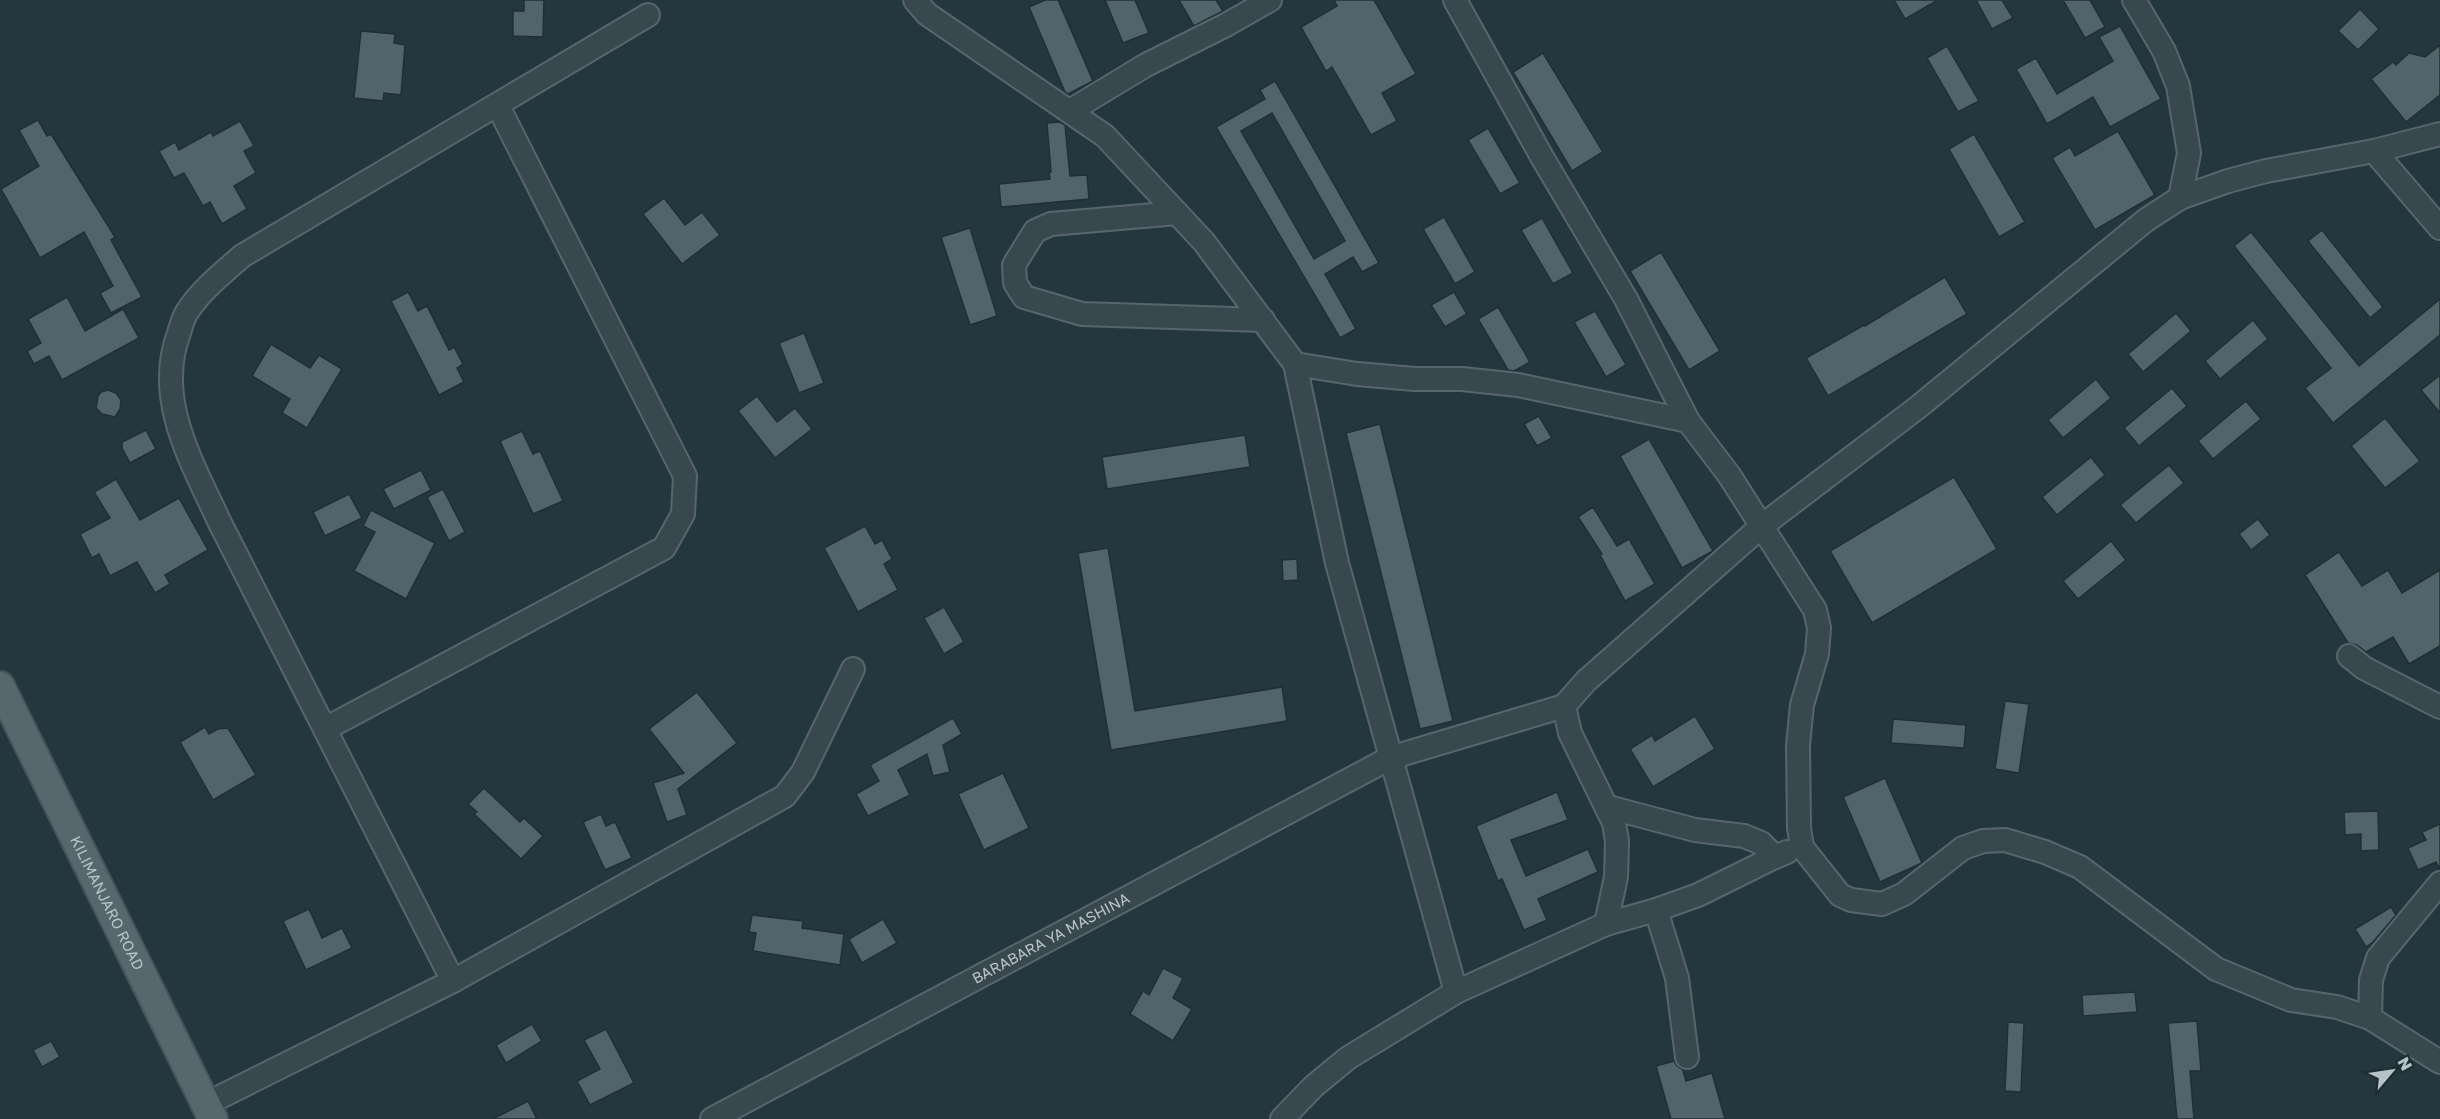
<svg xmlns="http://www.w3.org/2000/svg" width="2440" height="1119" font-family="'Golos Text',sans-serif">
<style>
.building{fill:#51646b;stroke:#202f35;stroke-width:1.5;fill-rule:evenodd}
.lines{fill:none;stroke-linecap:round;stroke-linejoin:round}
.minor-casing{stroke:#57666c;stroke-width:26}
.major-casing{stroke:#46545a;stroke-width:32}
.minor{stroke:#39484e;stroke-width:22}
.major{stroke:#57676e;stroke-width:28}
.labels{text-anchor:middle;stroke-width:4.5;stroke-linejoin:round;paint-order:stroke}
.street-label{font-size:15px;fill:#b6c3c9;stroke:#1e2d33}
</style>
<rect width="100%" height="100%" fill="#25373e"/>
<g class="building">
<polygon points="524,0 544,0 543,37 513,36 513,11 524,11"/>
<polygon points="1045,0 1058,0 1093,81 1068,94 1065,92 1029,7"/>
<polygon points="1105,0 1135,0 1149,33 1123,43"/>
<polygon points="1179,0 1216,0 1223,11 1194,26"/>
<polygon points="1334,0 1374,0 1416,74 1382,93 1397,121 1371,135 1332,67 1326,71 1301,27 1337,6"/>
<polygon points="1894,0 1938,0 1905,19"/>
<polygon points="1976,0 2002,0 2013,18 1992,29"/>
<polygon points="2063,0 2090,0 2105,27 2085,38"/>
<polygon points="2360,9 2379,29 2358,50 2338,31"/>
<polygon points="2120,26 2161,99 2110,127 2093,97 2047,124 2016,69 2036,58 2057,94 2113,61 2099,37"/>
<polygon points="361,31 395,34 394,43 405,45 401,95 384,93 383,101 354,98"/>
<polygon points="2440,45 2440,95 2406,122 2371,79 2393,62 2396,65 2409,53 2425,57"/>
<polygon points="1947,46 1979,101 1958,112 1927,58"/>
<polygon points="1543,53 1603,152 1572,171 1513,72"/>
<path d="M 1275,81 L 1379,263 L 1362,272 L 1353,257 L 1325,274 L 1356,329 L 1340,338 L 1216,127 L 1265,99 L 1260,90 ZM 1272,113 L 1345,241 L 1314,259 L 1241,131 Z"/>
<polygon points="38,120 47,136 51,134 115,237 111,240 142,297 111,313 100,293 113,286 84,232 40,258 1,189 39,166 19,130"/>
<polygon points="240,121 254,146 244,151 256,173 234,186 247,209 222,224 210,202 203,206 184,173 174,178 159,151 175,142 179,150 211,132 213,136"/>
<polygon points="1060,122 1065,125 1070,176 1087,175 1089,199 1001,207 999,184 1050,179 1049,172 1051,172 1047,123"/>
<polygon points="1488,128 1520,183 1500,194 1468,140"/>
<polygon points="2118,131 2155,195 2095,230 2052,158 2070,147 2075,156"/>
<polygon points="1974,134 2025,222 1999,237 1949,149"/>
<polygon points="664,198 685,225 702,212 720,235 682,264 643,214"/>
<polygon points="1444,217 1475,272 1455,284 1423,229"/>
<polygon points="1542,218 1573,273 1553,284 1521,230"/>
<polygon points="970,228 997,316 970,325 941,237"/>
<polygon points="2322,230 2383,307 2370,318 2308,241"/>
<polygon points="2251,232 2359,366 2440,299 2440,335 2333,423 2305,388 2331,368 2234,246"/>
<polygon points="1661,252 1720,351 1689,370 1630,271"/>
<polygon points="1945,277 1967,314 1828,396 1806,358 1864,325 1865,326"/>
<polygon points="408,292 418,311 427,306 449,350 454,347 463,364 457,368 464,382 439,395 391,301"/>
<polygon points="1454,292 1467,314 1445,327 1431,305"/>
<polygon points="67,297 85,331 123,309 139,338 62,380 49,356 34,364 27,351 41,343 28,319"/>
<polygon points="1498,307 1530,362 1514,371 1508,370 1478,319"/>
<polygon points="1595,311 1626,365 1606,377 1574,322"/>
<polygon points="2176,313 2191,331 2143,372 2128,354"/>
<polygon points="2253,320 2268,339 2220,379 2205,361"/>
<polygon points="804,333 824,383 799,393 779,343"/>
<polygon points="271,344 310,368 319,355 342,369 307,428 282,413 290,399 252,376"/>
<polygon points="2440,375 2440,413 2421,390"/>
<polygon points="2096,379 2111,398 2063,438 2048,420"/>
<polygon points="2172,388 2187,406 2139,446 2124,428"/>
<polygon points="108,390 116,393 121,400 120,409 115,417 102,414 96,408 98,396 101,392"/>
<polygon points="757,396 777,422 795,408 812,429 775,458 738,411"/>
<polygon points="2246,401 2261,419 2213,459 2198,441"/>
<polygon points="1539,416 1552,438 1537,446 1524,424"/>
<polygon points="2385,418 2420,461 2385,488 2351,446"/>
<polygon points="1380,424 1453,721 1420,729 1346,433"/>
<polygon points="146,430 156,449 130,463 122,448 122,442"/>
<polygon points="522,431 533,454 540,451 563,501 533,514 500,441"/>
<polygon points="1245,435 1250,467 1107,489 1102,457"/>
<polygon points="1649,439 1713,551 1682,568 1620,456"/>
<polygon points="2091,457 2105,475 2057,515 2042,497"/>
<polygon points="2169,465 2184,483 2136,523 2120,505"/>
<polygon points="421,470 431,490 394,509 383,489"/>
<polygon points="1954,477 1997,549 1872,623 1830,551"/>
<polygon points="116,479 140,520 179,498 208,550 165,575 170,584 155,593 137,562 110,576 99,554 92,558 80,534 110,518 94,492"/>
<polygon points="443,489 465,532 449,541 427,497"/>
<polygon points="349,494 362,518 325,536 313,512"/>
<polygon points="1593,507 1617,546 1629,539 1655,584 1625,601 1600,555 1602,554 1578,517"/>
<polygon points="371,510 435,543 406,599 354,571 375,532 363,526"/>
<polygon points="2258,519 2270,535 2251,550 2239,534"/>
<polygon points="865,526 875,544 882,540 892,559 884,564 898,590 858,612 824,548"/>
<polygon points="2111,541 2126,560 2078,599 2063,581"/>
<polygon points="1108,548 1135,711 1282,687 1287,721 1111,750 1078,553"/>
<polygon points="2339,552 2362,586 2388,570 2402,593 2440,570 2440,646 2409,664 2393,637 2366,652 2357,645 2348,643 2305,575"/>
<polygon points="1297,559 1298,580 1283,581 1282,560"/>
<polygon points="944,607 964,642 944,654 924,618"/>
<polygon points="697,692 737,743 678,789 687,815 667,822 653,783 684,773 649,729"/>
<polygon points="2005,701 2029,704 2019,773 1995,769"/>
<polygon points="1695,716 1715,749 1653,787 1630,749 1652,735 1655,741"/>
<polygon points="953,718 962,734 943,745 950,772 933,776 927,754 898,770 910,795 868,816 856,794 879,781 870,765"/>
<polygon points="1893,719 1966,725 1964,748 1891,743"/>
<polygon points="205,727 209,734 218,729 228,728 256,775 213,800 180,742"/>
<polygon points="1003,773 1029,828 984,850 958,794"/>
<polygon points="1885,778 1922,863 1880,882 1843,797"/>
<polygon points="484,788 520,822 524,818 543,836 521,859 474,814 477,812 468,804"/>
<polygon points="1557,792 1568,820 1511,840 1526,876 1588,849 1598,872 1538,899 1547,920 1524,930 1502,879 1498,881 1476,826"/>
<polygon points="2378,811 2379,850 2361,851 2361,834 2345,835 2344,812"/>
<polygon points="601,814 606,826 615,822 632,858 605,870 583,822"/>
<polygon points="2440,824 2440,870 2436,862 2418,870 2408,848 2426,840 2422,832"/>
<polygon points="2391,907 2396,915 2373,942 2366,947 2355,929"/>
<polygon points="309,909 322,938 342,928 352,948 306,970 283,921"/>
<polygon points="752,915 803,921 802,928 844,934 840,965 753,951 756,933 749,932"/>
<polygon points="883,919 897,943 862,963 849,939"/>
<polygon points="1163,968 1183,978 1173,998 1192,1009 1173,1041 1130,1014 1143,991 1149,995"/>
<polygon points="2135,992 2137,1012 2083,1016 2082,995"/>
<polygon points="2197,1021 2201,1071 2190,1071 2194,1119 2177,1119 2168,1023"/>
<polygon points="2008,1022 2024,1023 2021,1092 2005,1091"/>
<polygon points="532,1024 542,1041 506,1063 496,1045"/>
<polygon points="606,1029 634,1083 590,1105 577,1081 600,1069 584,1040"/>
<polygon points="51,1041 60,1057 42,1067 33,1050"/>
<polygon points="1674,1061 1677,1066 1683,1070 1686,1081 1712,1073 1725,1119 1671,1119 1656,1066"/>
<polygon points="528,1101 537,1119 493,1119"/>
</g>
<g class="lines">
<g class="minor-casing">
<g id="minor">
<polyline points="915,0 927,14 1105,136 1204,242 1295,364 1357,374 1415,379 1462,379 1518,385 1688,421"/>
<polyline points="1455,0 1542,157 1626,299 1688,421 1729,475 1815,610 1819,628 1817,654 1802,705 1798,745 1799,828 1802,847 1840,895 1851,900 1882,904 1904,894 1963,848 1983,841 2005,840 2045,852 2080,867 2216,969 2291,1000 2337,1007 2370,1018 2440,1062"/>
<polyline points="2134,0 2164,51 2178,86 2189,153 2180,198"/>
<polyline points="1070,111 1146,65 1226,25 1270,0"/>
<polyline points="2374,151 2440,228"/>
<polyline points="1177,213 1051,224 1035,231 1014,265 1015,283 1024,297 1082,314 1263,320"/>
<polyline points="1295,364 1337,563 1456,992"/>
<polyline points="2349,656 2364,668 2440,707"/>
<polyline points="325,729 664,548 683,514 685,476 498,106"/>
<polyline points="1608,807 1695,830 1744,836 1761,843 1775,857 1787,852"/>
<polyline points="1656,910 1677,978 1687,1057"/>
<polyline points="1606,924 1616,877 1617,841 1614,823 1570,733 1564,706 1586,681 1763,525 1917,408 2146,220 2180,198 2228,181 2266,171 2374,151 2440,134"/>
<path d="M 453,981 L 219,521 C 192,462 154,399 179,333 C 181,327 183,318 187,312 C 201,290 223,273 242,256 L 648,15"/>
<polyline points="2370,1018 2371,980 2378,958 2440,883"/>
<polyline points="204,1105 453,981 785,796 803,772 853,669"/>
<path id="s1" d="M 712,1119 L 1390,758 L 1564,706"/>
<polyline points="1282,1119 1314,1086 1348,1058 1456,992 1606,924 1656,910 1698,895 1775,857"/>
</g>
</g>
<g class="major-casing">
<g id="major">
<path id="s2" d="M 0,686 L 213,1119"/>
</g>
</g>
<use href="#minor" class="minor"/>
<use href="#major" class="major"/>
</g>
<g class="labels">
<g class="street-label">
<text dy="5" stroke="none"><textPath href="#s2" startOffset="242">KILIMANJARO ROAD</textPath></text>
<text dy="5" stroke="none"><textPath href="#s1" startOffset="384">BARABARA YA MASHINA</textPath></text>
</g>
</g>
<g transform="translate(2392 1071) rotate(61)" stroke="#1e2d33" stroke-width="4.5" paint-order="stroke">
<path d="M0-4.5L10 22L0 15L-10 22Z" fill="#b6c3c9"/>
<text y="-9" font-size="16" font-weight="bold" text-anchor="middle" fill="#b6c3c9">N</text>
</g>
</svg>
